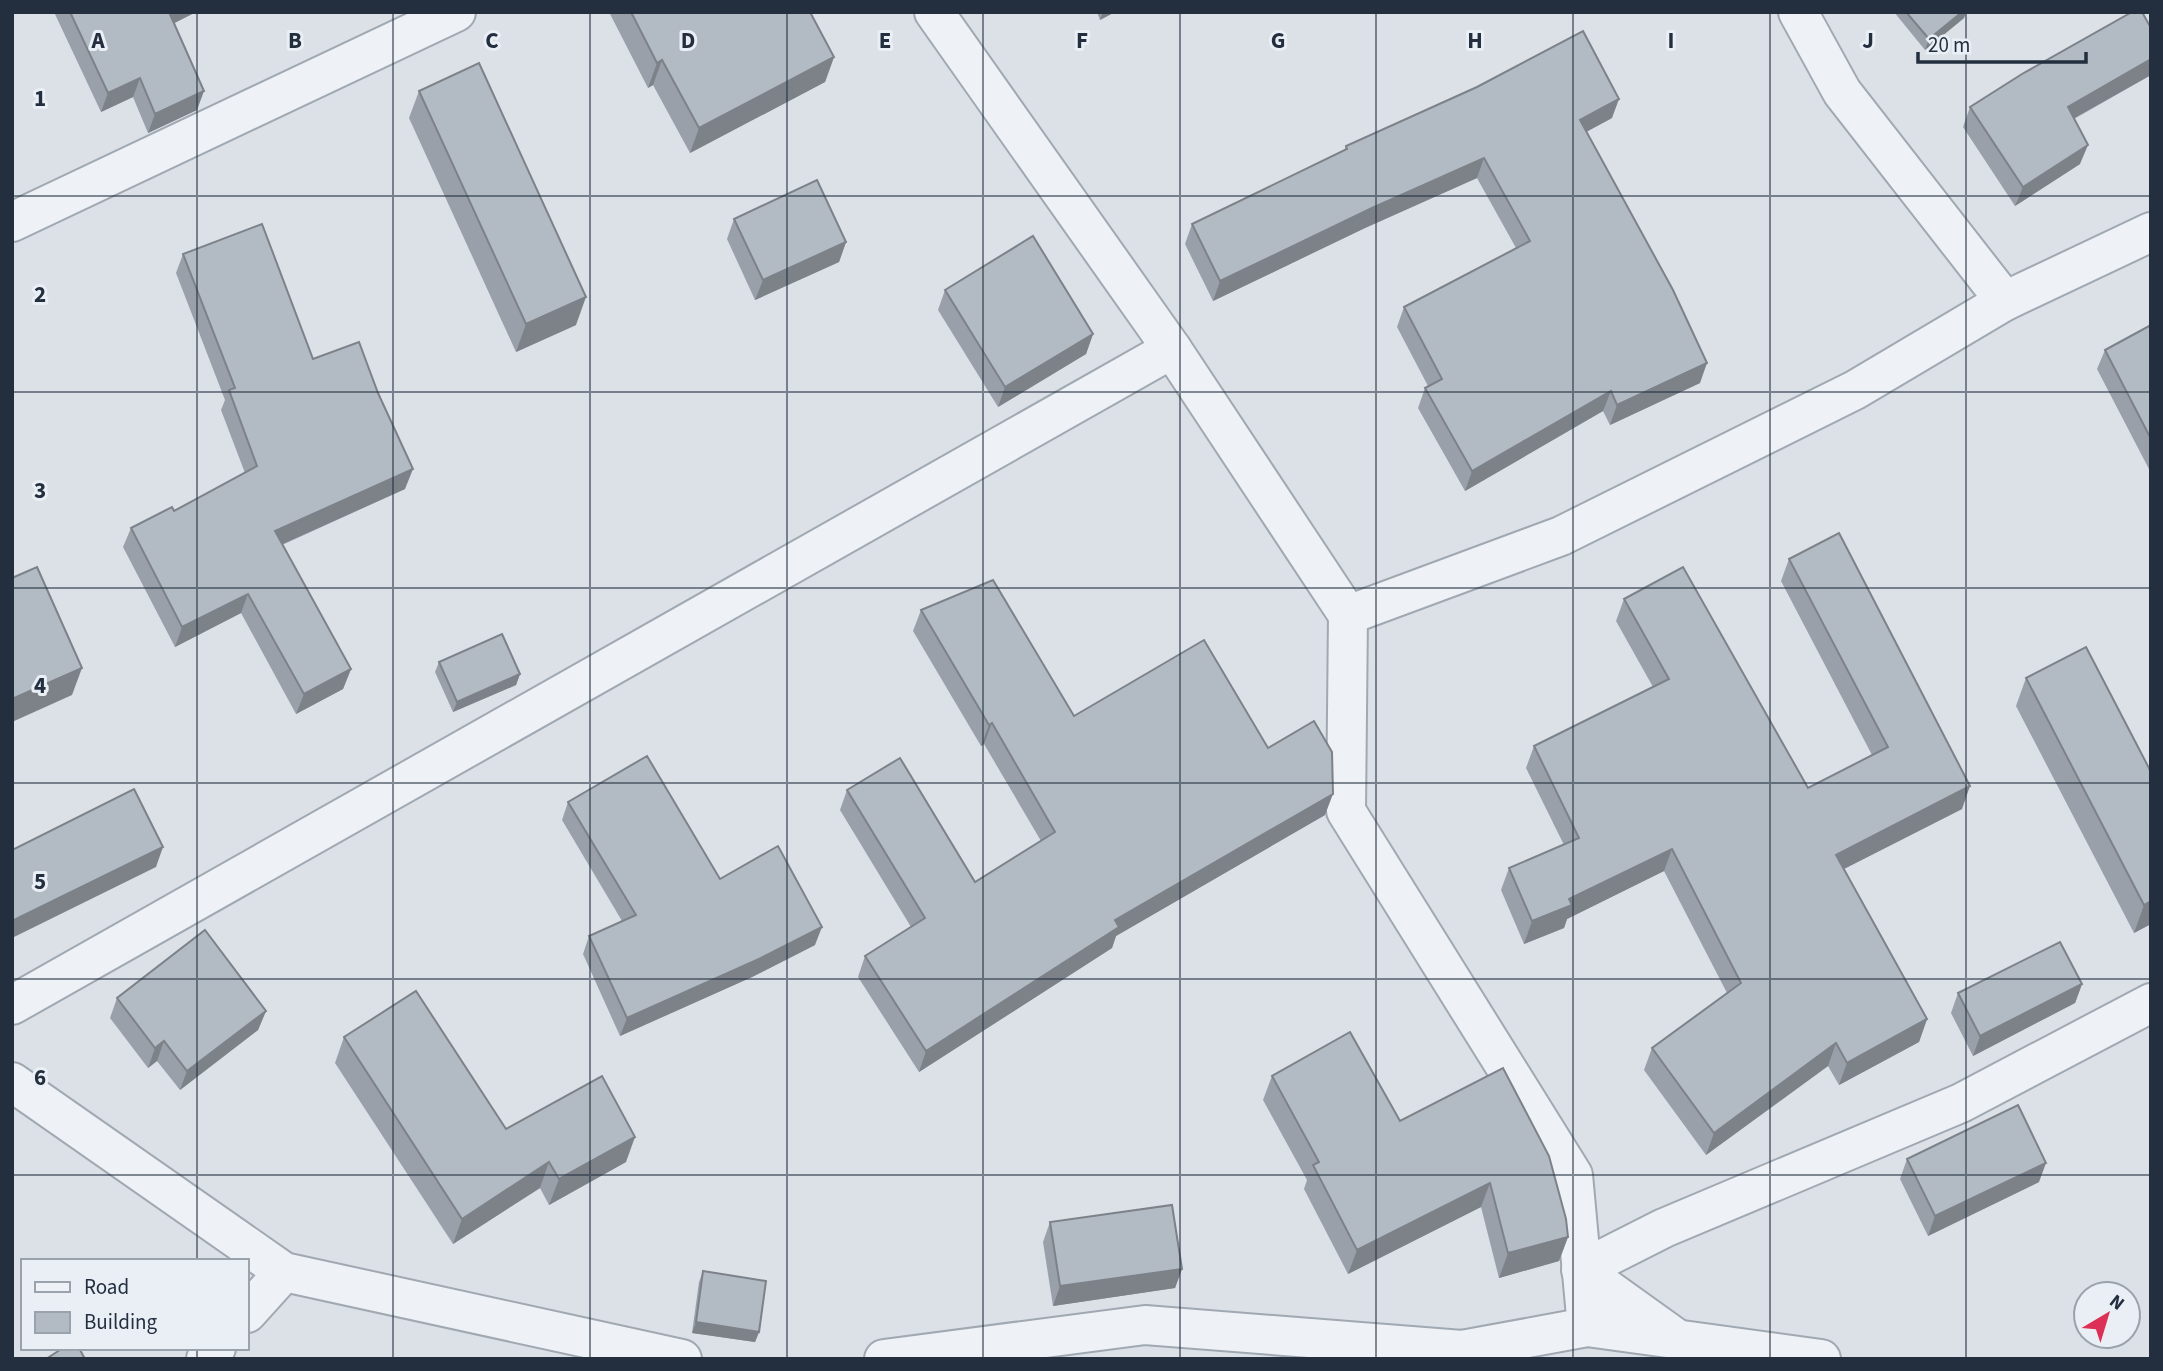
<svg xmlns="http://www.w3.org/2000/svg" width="2163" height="1371" font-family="'Source Sans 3',sans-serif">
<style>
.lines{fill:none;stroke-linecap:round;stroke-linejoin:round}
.minor-casing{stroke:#a0a8b1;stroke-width:42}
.minor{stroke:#eef1f5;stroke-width:38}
.wall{fill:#99a0a9}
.shaded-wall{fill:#7d8289}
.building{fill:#b2bac4;stroke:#7d8289;stroke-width:2}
.grid{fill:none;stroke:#232f3f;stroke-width:2;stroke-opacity:0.55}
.grid-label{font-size:23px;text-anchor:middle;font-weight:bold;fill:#232f3f;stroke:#eaeff5;stroke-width:6;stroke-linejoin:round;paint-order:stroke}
</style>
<rect width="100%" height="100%" fill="#dbe1e7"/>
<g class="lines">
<g class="minor-casing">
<g id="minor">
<polyline points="934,12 1172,349 1348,615"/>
<polyline points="1798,12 1842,92 2005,301"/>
<polyline points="12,222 456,12"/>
<polyline points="12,1005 1172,349"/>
<polyline points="12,1082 284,1272 682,1359"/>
<polyline points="247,1313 284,1272"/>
<polyline points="1587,1327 1573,1175 1346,811 1348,615 1561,536 1855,390 2005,301 2151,232"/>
<polyline points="1673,1336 1581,1270 1664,1228 1961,1103 2151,1003"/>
<polyline points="206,1359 216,1348"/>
<polyline points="884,1359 1145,1325 1462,1350 1587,1327 1821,1359"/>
</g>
</g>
<use href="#minor" class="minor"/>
</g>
<g class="wall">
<polygon points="54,12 196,12 174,23 197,110 148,133 133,97 101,112"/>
<polygon points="609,12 810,12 834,57 825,82 690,153 653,85 648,88"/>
<polygon points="1097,12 1115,12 1100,20"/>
<polygon points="1894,12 1966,12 1964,18 1925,50"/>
<polygon points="2151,28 2151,75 2074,119 2080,164 2015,206 1963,127 1970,107"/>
<polygon points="419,91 576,325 516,352 409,118"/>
<polygon points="1612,118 1586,132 1700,383 1610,425 1603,411 1465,491 1418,408 1425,388 1428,386 1397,327 1404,307 1516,248 1477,178 1365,228 1213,301 1185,244 1192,224 1344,151 1346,146"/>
<polygon points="734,219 846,242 839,262 755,300 727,239"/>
<polygon points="183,254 313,359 405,489 282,545 351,669 343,689 296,714 241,613 175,647 123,547 131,528 174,511 245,473 221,410 225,400 176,273"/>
<polygon points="945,290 1093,334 1086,354 998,407 938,310"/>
<polygon points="2151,325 2151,473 2097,369 2105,350"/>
<polygon points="1789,559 1962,809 1844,869 1927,1019 1919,1042 1839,1085 1828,1066 1706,1155 1644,1070 1652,1048 1727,993 1664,871 1567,919 1564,928 1524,944 1501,890 1509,868 1564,845 1526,768 1534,746 1653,687 1616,621 1624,599 1808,788 1872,755 1781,581"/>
<polygon points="921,610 1074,716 1268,748 1325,815 1116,936 1112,948 919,1072 858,977 865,956 911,927 840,810 847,790 975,882 1041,841 984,744 981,746 913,631"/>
<polygon points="439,662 520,674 516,685 453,712 435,672"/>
<polygon points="2026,678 2151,772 2151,924 2134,933 2016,706"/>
<polygon points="568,802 720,879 815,945 752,977 620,1036 583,954 589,936 622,921 562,820"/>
<polygon points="2082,984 2075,1003 1973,1056 1951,1013 1958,993"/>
<polygon points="117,998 266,1011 258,1030 180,1090 157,1061 148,1068 110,1018"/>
<polygon points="344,1037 506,1129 626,1162 549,1205 540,1188 453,1244 335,1063"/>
<polygon points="1272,1076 1400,1121 1568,1237 1559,1261 1499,1278 1481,1207 1348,1274 1304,1189 1307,1180 1263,1100"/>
<polygon points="1907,1159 2039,1182 1928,1236 1900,1179"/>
<polygon points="1050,1222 1182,1269 1175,1288 1053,1306 1043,1242"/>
<polygon points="703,1271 759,1332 755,1342 692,1333 699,1282"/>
</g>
<g class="shaded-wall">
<polygon points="167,12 196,12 161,30"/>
<polygon points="1103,12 1115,12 1100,20"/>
<polygon points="1962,12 1966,12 1964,18 1925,50 1929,39"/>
<polygon points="834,57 825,82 690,153 699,128"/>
<polygon points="2151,59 2151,75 2060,126 2068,107"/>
<polygon points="662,60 653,85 648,88 657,63"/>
<polygon points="140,78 133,97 101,112 108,93"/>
<polygon points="204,91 197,110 148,133 155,114"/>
<polygon points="1619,99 1612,118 1573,139 1580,120"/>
<polygon points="2088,145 2080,164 2015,206 2023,187"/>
<polygon points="1484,158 1477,178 1365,228 1213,301 1220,281 1372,208"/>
<polygon points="846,242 839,262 755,300 763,280"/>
<polygon points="586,297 576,325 516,352 526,324"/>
<polygon points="1093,334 1086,354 998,407 1005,387"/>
<polygon points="1707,363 1700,383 1610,425 1617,405"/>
<polygon points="1611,391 1603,411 1465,491 1472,471"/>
<polygon points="413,469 405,489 267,551 275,531"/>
<polygon points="248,594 241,613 175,647 182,627"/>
<polygon points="82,668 72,695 12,722 12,699"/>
<polygon points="351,669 343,689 296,714 304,694"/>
<polygon points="520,674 516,685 453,712 457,702"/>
<polygon points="992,723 984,744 981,746 989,725"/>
<polygon points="1970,786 1962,809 1828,877 1836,855"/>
<polygon points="1333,794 1325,815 1116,936 1112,948 919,1072 926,1051 1115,920"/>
<polygon points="163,847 156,867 12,938 12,921"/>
<polygon points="1672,849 1664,871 1567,919 1564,928 1524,944 1532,921 1569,899"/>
<polygon points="2151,901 2151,924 2134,933 2144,905"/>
<polygon points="822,927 815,945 752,977 620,1036 627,1018"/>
<polygon points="2082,984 2075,1003 1973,1056 1980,1036"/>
<polygon points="266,1011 258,1030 180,1090 187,1071"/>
<polygon points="1927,1019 1919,1042 1839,1085 1847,1063"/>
<polygon points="164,1041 157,1061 148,1068 155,1048"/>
<polygon points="1836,1043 1828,1066 1706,1155 1714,1133"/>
<polygon points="635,1137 626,1162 549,1205 559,1179"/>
<polygon points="549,1162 540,1188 453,1244 462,1219"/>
<polygon points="2046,1163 2039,1182 1928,1236 1935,1216"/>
<polygon points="1490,1183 1481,1207 1348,1274 1357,1250"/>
<polygon points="1568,1237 1559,1261 1499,1278 1508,1253"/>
<polygon points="1182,1269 1175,1288 1053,1306 1060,1286"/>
<polygon points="696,1322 759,1332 755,1342 692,1333"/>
</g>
<g class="building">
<polygon points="70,12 169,12 204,91 155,114 140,78 108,93"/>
<polygon points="631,12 810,12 834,57 699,128 662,60 657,63"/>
<polygon points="1906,12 1962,12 1929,39"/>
<polygon points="2132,12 2142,12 2151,28 2151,59 2068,107 2088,145 2023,187 1970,107 2022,74"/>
<polygon points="1583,31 1619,99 1580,120 1673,290 1707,363 1617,405 1611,391 1472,471 1425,388 1442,379 1404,307 1530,241 1484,158 1372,208 1220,281 1192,224 1347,149 1346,146 1477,87"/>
<polygon points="479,63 586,297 526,324 419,91"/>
<polygon points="817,180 846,242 763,280 734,219"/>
<polygon points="262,224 313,359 359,342 378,393 413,469 275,531 351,669 304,694 248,594 182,627 131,528 172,507 174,511 257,466 229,390 235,388 183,254"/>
<polygon points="1033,236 1093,334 1005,387 945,290"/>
<polygon points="2151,325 2151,439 2105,350"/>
<polygon points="1839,533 1970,786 1836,855 1927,1019 1847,1063 1836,1043 1714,1133 1652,1048 1741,983 1672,849 1569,899 1572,905 1532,921 1509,868 1579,838 1534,746 1669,679 1624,599 1683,567 1808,788 1888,747 1789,559"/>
<polygon points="37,567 82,668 12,699 12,578"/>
<polygon points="993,580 1074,716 1204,640 1268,748 1314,721 1332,752 1333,794 1115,920 1119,927 926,1051 865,956 925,918 847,790 900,758 975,882 1055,832 992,723 989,725 921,610"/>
<polygon points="502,634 520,674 457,702 439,662"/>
<polygon points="2086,647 2151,772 2151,901 2144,905 2026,678"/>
<polygon points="647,756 720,879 778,846 822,927 759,959 627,1018 589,936 636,915 568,802"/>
<polygon points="134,789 163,847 12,921 12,850"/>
<polygon points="205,930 266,1011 187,1071 164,1041 155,1048 117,998"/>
<polygon points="2060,942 2082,984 1980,1036 1958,993"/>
<polygon points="416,991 506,1129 602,1076 635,1137 559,1179 549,1162 462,1219 344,1037"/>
<polygon points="1350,1032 1400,1121 1503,1068 1549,1156 1566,1219 1568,1237 1508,1253 1490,1183 1357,1250 1313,1165 1319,1162 1272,1076"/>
<polygon points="2018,1105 2046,1163 1935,1216 1907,1159"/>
<polygon points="1172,1205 1182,1269 1060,1286 1050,1222"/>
<polygon points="703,1271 766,1281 759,1332 696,1322"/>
<polygon points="63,1348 79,1348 85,1359 46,1359"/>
</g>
<path class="grid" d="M 197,12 L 197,1261M 393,12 L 393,1359M 590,12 L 590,1359M 787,12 L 787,1359M 983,12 L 983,1359M 1180,12 L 1180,1359M 1376,12 L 1376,1359M 1573,12 L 1573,1359M 1770,12 L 1770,1359M 1966,12 L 1966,1359M 12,196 L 2151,196M 12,392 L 2151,392M 12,588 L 2151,588M 12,783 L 2151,783M 12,979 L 2151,979M 12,1175 L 2151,1175M 197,1348 L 197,1359"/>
<g class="grid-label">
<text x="98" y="48">A</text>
<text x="295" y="48">B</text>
<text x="492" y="48">C</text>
<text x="688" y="48">D</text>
<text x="885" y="48">E</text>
<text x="1082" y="48">F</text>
<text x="1278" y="48">G</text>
<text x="1475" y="48">H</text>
<text x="1671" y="48">I</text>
<text x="1868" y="48">J</text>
<text x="40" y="106">1</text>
<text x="40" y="302">2</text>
<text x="40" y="498">3</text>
<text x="40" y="693">4</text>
<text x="40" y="889">5</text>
<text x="40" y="1085">6</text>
</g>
<rect width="2163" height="1371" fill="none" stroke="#232f3f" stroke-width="28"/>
<rect x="21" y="1259" width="228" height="91" fill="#eaeff5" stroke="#9aa2ac" stroke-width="2"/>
<rect x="35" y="1282" width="35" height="10" fill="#eef1f5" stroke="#9aa2ac" stroke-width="2"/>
<text x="84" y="1294" font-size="21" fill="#232f3f">Road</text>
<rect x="35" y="1312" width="35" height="21" fill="#b2bac4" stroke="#9aa2ac" stroke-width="2"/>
<text x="84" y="1329" font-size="21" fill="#232f3f">Building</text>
<g transform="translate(2107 1315) rotate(38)"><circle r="33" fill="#eaeff5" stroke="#9aa2ac" stroke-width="2"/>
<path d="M0-5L12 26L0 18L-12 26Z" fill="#dc3056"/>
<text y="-10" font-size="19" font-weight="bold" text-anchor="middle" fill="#232f3f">N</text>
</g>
<path d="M1918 52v10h168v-10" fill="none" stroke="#232f3f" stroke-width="3.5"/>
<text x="1928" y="52" font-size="21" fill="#232f3f" stroke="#eaeff5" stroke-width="5" paint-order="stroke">20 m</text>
</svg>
